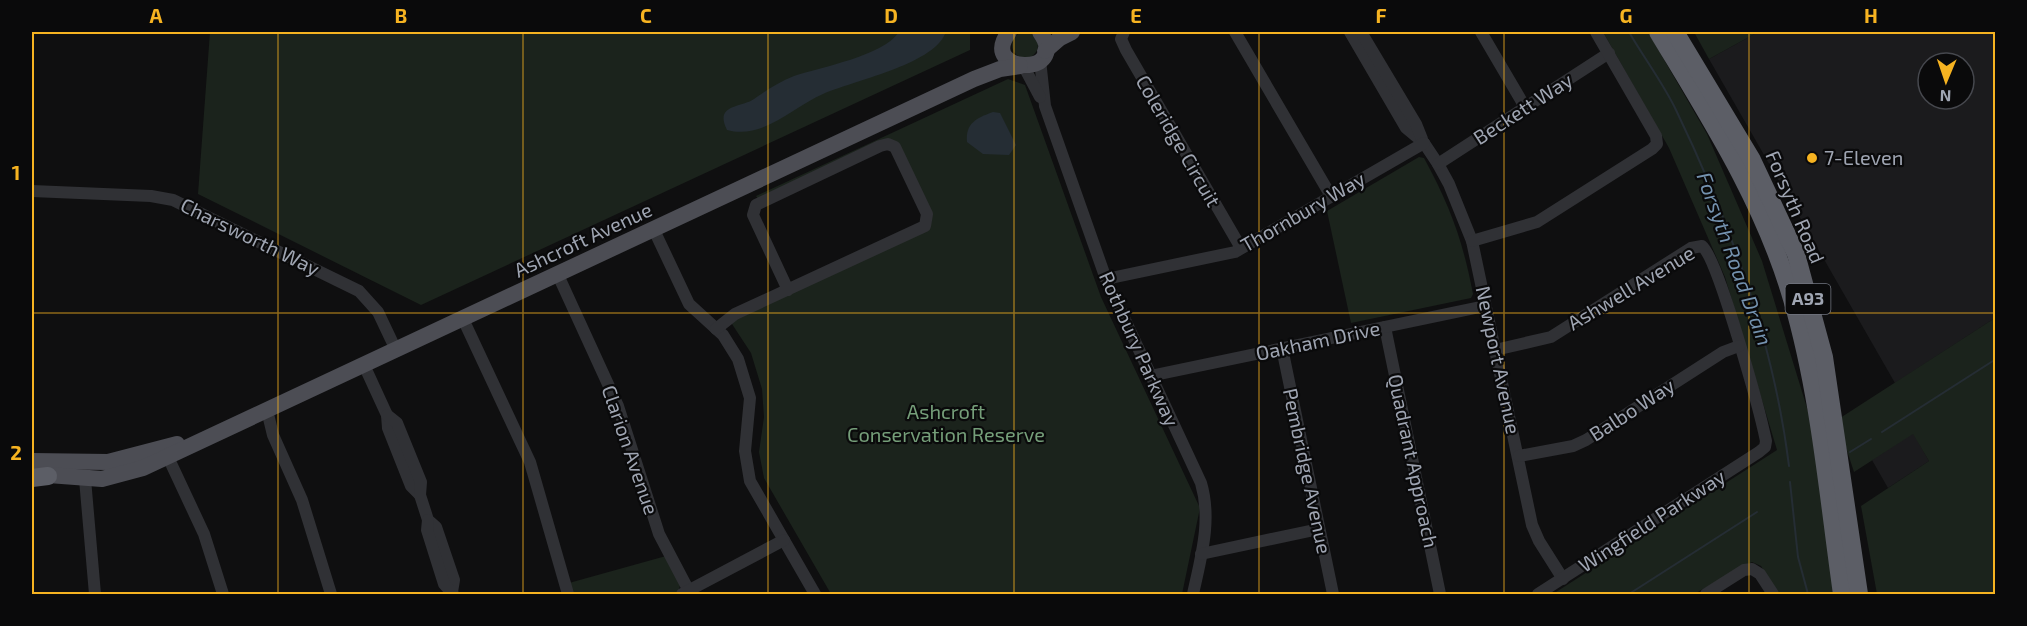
<svg xmlns="http://www.w3.org/2000/svg" width="2027" height="626" font-family="'Exo 2',sans-serif">
<style>
.built{fill:#1b1b1d;fill-rule:evenodd}
.green{fill:#1b231c}
.water{fill:#252d34}
.lines{fill:none;stroke-linecap:round;stroke-linejoin:round}
.stream{stroke:#252d34;stroke-width:2}
.minor{stroke:#303135;stroke-width:12}
.major{stroke:#4c4d54;stroke-width:16}
.highway{stroke:#5c5e66;stroke-width:18}
.grid{fill:none;stroke:#f6b321;stroke-width:1.5;stroke-opacity:0.55}
.poi-dot{fill:#f6b321;stroke:#0a0a0b;stroke-width:2}
.labels{text-anchor:middle;stroke-width:4.5;stroke-linejoin:round;paint-order:stroke}
.shield{fill:#0a0a0b;stroke:#727680;stroke-width:1.5}
.shield-label{font-size:18px;font-weight:bold;fill:#9fa5b2}
.street-label{font-size:20px;fill:#9fa5b2;stroke:#0a0a0b}
.poi-label{font-size:20px;fill:#9fa5b2;stroke:#0a0a0b;text-anchor:start}
.park-label{font-size:20px;fill:#759e79;stroke:#0a0a0b}
.water-label{font-size:21px;font-style:italic;fill:#7492af;stroke:#0a0a0b}
.neatline{fill:none;stroke:#f6b321;stroke-width:2}
.grid-label{font-size:20px;text-anchor:middle;font-weight:bold;fill:#f6b321}
</style>
<rect width="100%" height="100%" fill="#0f0f10"/>
<g class="built">
<path d="M 1758,32 L 1995,32 L 1995,318 L 1895,383 L 1709,59 ZM 1928,63 L 1964,63 L 1964,99 L 1928,99 Z"/>
<polygon points="1913,433 1929,461 1888,488 1872,460"/>
</g>
<g class="green">
<polygon points="210,32 970,32 970,50 421,305 198,194"/>
<polygon points="1603,32 1648,32 1707,134 1762,261 1815,434 1837,594 1778,594 1761,566 1752,562 1694,594 1553,594 1777,450 1725,277 1669,148"/>
<polygon points="1694,32 1758,32 1709,59"/>
<circle cx="1025" cy="45" r="13"/>
<polygon points="1008,79 1025,85 1101,297 1200,508 1182,594 831,594 764,478 759,452 764,417 762,389 751,353 732,324 734,320 930,228 932,215 897,143 758,199 756,196"/>
<path d="M 1419,157 L 1424,158 C 1450,206 1463,241 1473,294 L 1471,298 L 1351,323 L 1327,211 Z"/>
<polygon points="1995,318 1995,594 1877,594 1861,506 1929,461 1913,434 1854,472 1837,420"/>
<polygon points="666,556 680,585 679,590 674,594 572,594 569,583"/>
</g>
<g class="water">
<path d="M 899,32 L 944,32 L 945,34 C 932,65 852,81 823,94 C 793,107 763,140 727,130 C 714,104 741,108 754,99 C 767,90 779,82 794,76 C 821,67 883,56 899,32 Z"/>
<path d="M 993,112 L 1000,113 L 1016,145 L 1009,155 L 983,154 L 967,142 C 965,123 977,118 993,112 Z"/>
</g>
<g class="lines">
<g class="stream">
<path d="M 1629,32 C 1644,58 1663,83 1676,110 C 1730,222 1774,343 1789,466"/>
<polyline points="1882,432 1996,359"/>
<polyline points="1850,452 1871,439"/>
<polyline points="1790,482 1798,557 1808,594"/>
<polyline points="1629,594 1757,512"/>
</g>
<g class="minor">
<polyline points="1124,32 1121,39 1126,50 1241,248"/>
<polyline points="1235,32 1331,196"/>
<polyline points="1350,32 1406,128 1424,143 1438,164 1449,184 1472,241 1532,525 1539,541 1563,579"/>
<polyline points="1361,32 1416,124 1422,139"/>
<polyline points="1481,32 1525,107"/>
<path d="M 1040,60 L 1045,106 L 1106,279 L 1201,483 C 1212,520 1201,557 1193,594"/>
<polyline points="1024,67 1040,97"/>
<polyline points="1438,164 1609,53"/>
<polyline points="32,191 151,196 173,200 359,291 378,312 396,350"/>
<polyline points="654,230 689,304 723,335 738,359 750,398 745,451 750,481 815,594"/>
<polyline points="1472,241 1537,222 1652,149 1657,144 1656,136 1596,32"/>
<polyline points="558,275 618,406 659,534 689,591"/>
<polyline points="1106,279 1235,252 1424,143"/>
<polyline points="463,319 530,462 568,594"/>
<polyline points="1385,327 1440,594"/>
<polyline points="716,329 735,314 925,226 927,214 895,147 888,144 880,146 756,205 753,215 788,290"/>
<polyline points="1282,348 1333,594"/>
<path d="M 1495,350 L 1551,337 L 1691,248 L 1702,246 C 1718,258 1760,412 1766,441 L 1765,447 L 1759,452 L 1538,594"/>
<polyline points="364,365 387,415 388,428 411,486 420,495"/>
<polyline points="1150,376 1485,306"/>
<polyline points="267,410 273,435 302,500 331,594"/>
<polyline points="387,415 397,423 421,482 420,495 428,520 436,527 454,580 452,592"/>
<polyline points="1519,456 1573,446 1586,440 1723,352 1739,346"/>
<polyline points="168,457 204,534 223,594"/>
<polyline points="85,479 95,594"/>
<polyline points="428,520 427,530 444,584 453,594"/>
<polyline points="1201,554 1319,529"/>
<polyline points="682,594 784,540"/>
<polyline points="1706,594 1744,570 1752,569 1760,574 1773,594"/>
</g>
<g class="major">
<path d="M 1009,32 C 977,75 1072,77 1040,32"/>
<polyline points="1045,51 1060,38 1072,32"/>
<polyline points="32,461 108,462 177,444"/>
<polyline points="35,474 102,479 143,468 974,79 1000,69 1020,66"/>
</g>
<g class="highway">
<path d="M 1658,32 C 1709,117 1764,202 1792,299 C 1820,395 1828,496 1842,594"/>
<polyline points="1675,32 1752,160 1796,254 1824,357 1859,594"/>
<polyline points="32,478 48,476"/>
</g>
</g>
<path class="grid" d="M 278,32 L 278,594M 523,32 L 523,594M 768,32 L 768,594M 1014,32 L 1014,594M 1259,32 L 1259,594M 1504,32 L 1504,594M 1749,32 L 1749,594M 32,313 L 1996,313"/>
<circle class="poi-dot" cx="1812" cy="158" r="6"/>
<g class="labels">
<rect class="shield" x="1785.5" y="284" width="45" height="30" rx="4.5"/>
<g class="shield-label">
<text x="1808" y="305">A93</text>
</g>
<g class="street-label">
<text transform="translate(1523 109) rotate(-33)" y="7">Beckett Way</text>
<text transform="translate(1178 141) rotate(60)" y="7">Coleridge Circuit</text>
<text transform="translate(1795 207) rotate(67)" y="7">Forsyth Road</text>
<text transform="translate(1303 212) rotate(-30)" y="7">Thornbury Way</text>
<text transform="translate(250 237) rotate(26)" y="7">Charsworth Way</text>
<text transform="translate(583 240) rotate(-25)" y="7">Ashcroft Avenue</text>
<text transform="translate(1631 288) rotate(-31)" y="7">Ashwell Avenue</text>
<text transform="translate(1318 341) rotate(-12)" y="7">Oakham Drive</text>
<text transform="translate(1139 349) rotate(66)" y="7">Rothbury Parkway</text>
<text transform="translate(1498 360) rotate(78)" y="7">Newport Avenue</text>
<text transform="translate(1632 410) rotate(-33)" y="7">Balbo Way</text>
<text transform="translate(630 450) rotate(71)" y="7">Clarion Avenue</text>
<text transform="translate(1413 461) rotate(78)" y="7">Quadrant Approach</text>
<text transform="translate(1307 471) rotate(78)" y="7">Pembridge Avenue</text>
<text transform="translate(1652 521) rotate(-33)" y="7">Wingfield Parkway</text>
</g>
<g class="poi-label">
<text x="1824" y="165">7-Eleven</text>
</g>
<g class="park-label">
<text x="946" y="419">Ashcroft<tspan x="946" dy="23">Conservation Reserve</tspan></text>
</g>
<g class="water-label">
<text transform="translate(1734 259) rotate(70)" y="7">Forsyth Road Drain</text>
</g>
</g>
<rect width="2027" height="626" fill="none" stroke="#0a0a0b" stroke-width="66"/>
<g transform="translate(1946 81) rotate(182)"><circle r="28" fill="#0a0a0b" stroke="#46484e" stroke-width="1.5"/>
<path d="M0-4.5L10 22L0 15L-10 22Z" fill="#f6b321"/>
<text y="-9" font-size="16" font-weight="bold" text-anchor="middle" fill="#9fa5b2">N</text>
</g>
<rect x="33" y="33" width="1961" height="560" class="neatline"/>
<g class="grid-label">
<text x="156" y="23">A</text>
<text x="401" y="23">B</text>
<text x="646" y="23">C</text>
<text x="891" y="23">D</text>
<text x="1136" y="23">E</text>
<text x="1381" y="23">F</text>
<text x="1626" y="23">G</text>
<text x="1871" y="23">H</text>
<text x="16" y="180">1</text>
<text x="16" y="460">2</text>
</g>
</svg>
